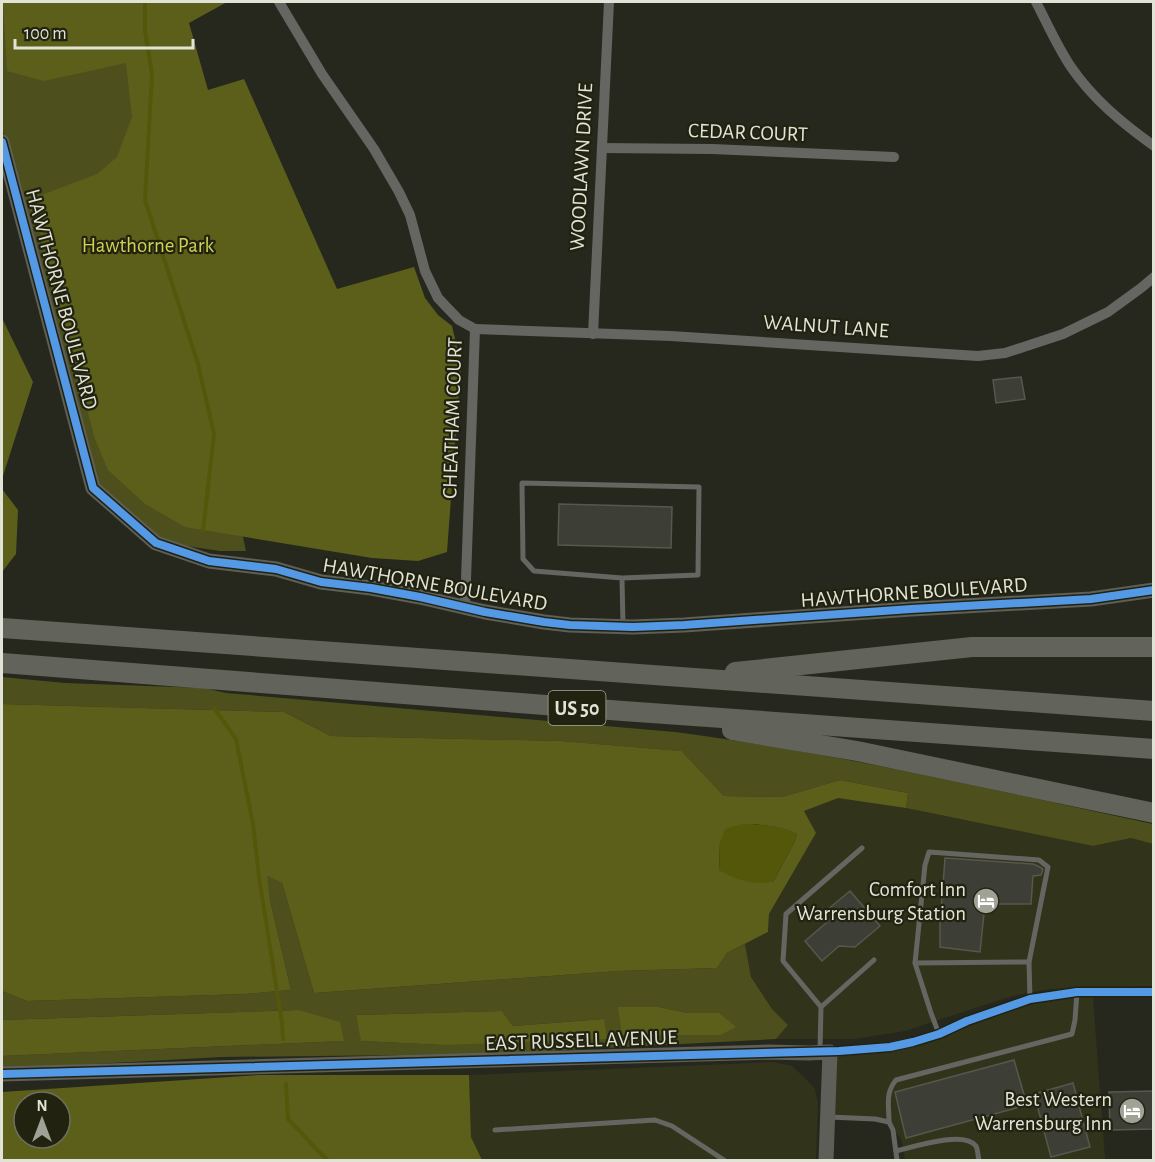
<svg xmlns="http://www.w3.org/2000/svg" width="1155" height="1162" font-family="'Alegreya Sans',sans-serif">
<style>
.built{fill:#32331b}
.green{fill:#4d4f1c;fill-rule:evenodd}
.forest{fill:#5c5f1a;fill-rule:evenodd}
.water{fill:#545709}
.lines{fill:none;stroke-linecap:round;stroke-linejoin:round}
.stream{stroke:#545709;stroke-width:4}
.building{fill:#3d3e35;stroke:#56584e;stroke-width:1.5}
.lane{stroke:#656661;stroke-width:5}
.street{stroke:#656661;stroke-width:10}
.secondary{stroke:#5d5f58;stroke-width:15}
.highway{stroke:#62635a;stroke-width:20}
.cycleway-casing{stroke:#21220f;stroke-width:11}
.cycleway{stroke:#5399e6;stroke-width:8}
.labels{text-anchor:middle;stroke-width:4.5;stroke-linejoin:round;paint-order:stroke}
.shield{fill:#21220f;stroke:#a7a99b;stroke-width:1.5}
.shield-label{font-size:20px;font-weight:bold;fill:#e1e3d7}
.street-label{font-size:21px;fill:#e1e3d7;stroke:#21220f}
.park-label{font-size:21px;fill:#cdd24f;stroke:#21220f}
.poi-label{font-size:21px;fill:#e1e3d7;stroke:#21220f;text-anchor:end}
</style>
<rect width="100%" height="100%" fill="#26281d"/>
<g class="built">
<polygon points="838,797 906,808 1093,846 1131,838 1153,844 1153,986 1050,989 1012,996 905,1031 855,1039 776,1039 788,1025 772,1009 751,977 745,944 768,932 769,914 816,833 804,811"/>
<polygon points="1077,992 1093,998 1105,1158 1101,1160 905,1160 901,1138 891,1128 879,1120 833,1117 834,1056 890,1047 967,1021"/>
<polygon points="773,1062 792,1066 805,1078 815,1089 818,1104 816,1160 482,1160 471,1137 469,1075"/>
</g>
<g class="green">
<polygon points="2,2 165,2 203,347 246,551 220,551 186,546 162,539 119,511 89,471 40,289 2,127"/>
<path d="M 2,677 L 65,683 L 204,688 L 226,693 L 675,732 C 836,753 995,790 1153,824 L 1153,844 L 1131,838 L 1093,846 L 906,808 L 908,793 L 840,780 L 782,797 L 724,796 L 680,751 L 561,741 L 331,736 L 284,712 L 2,704 Z"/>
<path d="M 266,875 L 282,883 L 314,993 L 619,971 L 717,968 L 727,953 L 745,944 L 751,977 L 772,1009 L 788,1025 L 776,1039 L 488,1054 L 222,1057 L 2,1069 L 2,1056 L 343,1041 L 299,1010 L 2,1020 L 2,991 L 27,1001 L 245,994 L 291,990 L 270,900 ZM 619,1007 L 659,1007 L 688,1013 L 719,1013 L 623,1035 ZM 502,1011 L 513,1026 L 604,1019 L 443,1045 L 362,1041 L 356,1015 Z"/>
</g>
<g class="forest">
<polygon points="3,2 227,2 189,23 208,90 244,79 337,289 414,267 425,298 438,315 452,326 461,364 447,552 418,561 372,558 185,527 145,504 108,470 95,439 31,199 97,174 117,157 132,117 126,63 44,81 7,71"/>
<polygon points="2,318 33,382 2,479"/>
<polygon points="2,489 18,510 16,554 2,572"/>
<path d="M 2,704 L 284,712 L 331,736 L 561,741 L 681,751 L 724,796 L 782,797 L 840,780 L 908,793 L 906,808 L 838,798 L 804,811 L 816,833 L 769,914 L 768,932 L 727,953 L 717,968 L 619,971 L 314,993 L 282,883 L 267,876 L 270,900 L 291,990 L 245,994 L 27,1001 L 2,991 ZM 754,824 L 776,827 L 797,834 L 793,845 L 773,882 L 719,870 L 720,842 Z"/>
<polygon points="618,1007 659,1007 688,1013 719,1013 736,1027 720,1035 622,1035"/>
<polygon points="299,1010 340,1022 344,1041 2,1056 2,1020"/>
<polygon points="502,1011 513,1026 604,1019 607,1039 443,1045 361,1041 356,1015"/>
<path d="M 258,1075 L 469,1075 L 471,1137 L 482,1160 L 2,1160 L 2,1092 ZM 24,1102 L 60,1102 L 60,1138 L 24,1138 Z"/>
</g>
<path class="water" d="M 742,824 C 756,824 787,826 797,834 L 793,845 L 773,882 C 754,885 735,880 719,870 L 720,842 L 725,829 Z"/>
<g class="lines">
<g class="stream">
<polyline points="145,2 145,31 152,74 145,200 198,364 214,434 203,531"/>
<polyline points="214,708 236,739 253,824 259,877 282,1023 283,1039"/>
<polyline points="286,1084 288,1119 327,1160"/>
</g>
</g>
<g class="building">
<polygon points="1021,377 1025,399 996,403 993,380"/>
<polygon points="559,504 672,507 671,548 558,545"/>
<polygon points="945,858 1033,864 1038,866 1043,869 1041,875 1033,876 1031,904 985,904 980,952 940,947 940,924"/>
<polygon points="850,891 880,926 855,947 839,946 822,961 805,941 833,917 827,910"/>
<polygon points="1014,1060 1027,1105 906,1138 895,1092"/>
<polygon points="1073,1083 1090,1147 1051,1157 1034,1094"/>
<polygon points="1154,1091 1154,1129 1110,1130 1109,1092"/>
</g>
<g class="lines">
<g class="lane">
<polyline points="622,578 534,571 523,559 522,483 699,487 698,575 622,578 623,625"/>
<polyline points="915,963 1029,962"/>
<polyline points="821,1007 874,960"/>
<polyline points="939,1034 931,1013 915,963 925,865 929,852 1039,860 1048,867 1029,962 1030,999"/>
<polyline points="820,1050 821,1007 783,961 786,914 862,848"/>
<polyline points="829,1117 875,1119 889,1122 893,1130 897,1160"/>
<path d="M 889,1122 C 889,1106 885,1093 896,1080 L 1072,1034 L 1075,1020 L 1077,992"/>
<polyline points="495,1130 655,1120 672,1126 724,1160"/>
<path d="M 896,1151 C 913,1147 964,1130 976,1146 C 978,1150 978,1157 979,1160"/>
</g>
<g class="street">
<polyline points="279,2 322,74 374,149 399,192 410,215 425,271 438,298 459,320 475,329 465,607"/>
<path d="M 1036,2 C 1047,23 1057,46 1071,67 C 1093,99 1122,123 1154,146"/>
<polyline points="602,148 712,149 894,157"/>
<polyline points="475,329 671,336 978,356 1005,353 1063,334 1108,312 1141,288 1154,277"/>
<polyline points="593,334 609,2"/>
<polyline points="830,1052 890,1047 913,1042 939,1034 967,1021 1030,999 1077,992 1154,992"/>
</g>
<g class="secondary">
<polyline points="2,142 93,488 156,543 209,561 276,569 321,582 371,588 420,597 485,612 544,622 570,625 633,627 684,625 911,609 1091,599 1154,590"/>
<polyline points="2,1074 769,1052 809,1053 830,1052 826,1160"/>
</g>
<g class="highway">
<polyline points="2,628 1154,711"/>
<polyline points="2,663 623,711 1154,749"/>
<polyline points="735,672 972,647 1154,647"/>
<polyline points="732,730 857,751 1154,813"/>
</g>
<g class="cycleway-casing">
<g id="cycleway">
<polyline points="2,142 93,488 156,543 209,561 276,569 321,582 371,588 420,597 485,612 544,622 570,625 633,627 684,625 911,609 1091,599 1154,590"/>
<polyline points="2,1074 839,1051 890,1047 913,1042 939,1034 967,1021 1030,999 1077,992 1154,992"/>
</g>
</g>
<use href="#cycleway" class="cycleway"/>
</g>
<defs>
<g id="hotel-disc" transform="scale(1.35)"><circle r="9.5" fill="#a0a296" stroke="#21220f"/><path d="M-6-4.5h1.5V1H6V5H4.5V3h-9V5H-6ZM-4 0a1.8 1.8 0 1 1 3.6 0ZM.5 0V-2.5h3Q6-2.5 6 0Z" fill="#fff"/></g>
</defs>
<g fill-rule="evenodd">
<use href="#hotel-disc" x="986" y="901"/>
<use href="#hotel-disc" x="1132" y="1111"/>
</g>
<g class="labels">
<rect class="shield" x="548.5" y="691" width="57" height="34" rx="4.5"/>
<g class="shield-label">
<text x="577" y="715">US 50</text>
</g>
<g class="street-label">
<text transform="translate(748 132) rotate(2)" y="7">CEDAR COURT</text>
<text transform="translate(581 167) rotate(-87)" y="7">WOODLAWN DRIVE</text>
<text transform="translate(62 299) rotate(75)" y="7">HAWTHORNE BOULEVARD</text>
<text transform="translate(826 326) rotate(4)" y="7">WALNUT LANE</text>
<text transform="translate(452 418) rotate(-88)" y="7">CHEATHAM COURT</text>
<text transform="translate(435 584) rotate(10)" y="7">HAWTHORNE BOULEVARD</text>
<text transform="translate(914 592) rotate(-4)" y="7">HAWTHORNE BOULEVARD</text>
<text transform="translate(581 1040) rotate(-2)" y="7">EAST RUSSELL AVENUE</text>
</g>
<g class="park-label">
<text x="148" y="252">Hawthorne Park</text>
</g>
<g class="poi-label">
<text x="966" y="896">Comfort Inn<tspan x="966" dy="24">Warrensburg Station</tspan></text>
<text x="1112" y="1106">Best Western<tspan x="1112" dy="24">Warrensburg Inn</tspan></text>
</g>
</g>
<rect width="1155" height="1162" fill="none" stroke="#e1e3d7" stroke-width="6"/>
<g transform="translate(42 1120)"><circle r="28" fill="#21220f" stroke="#6e6f5f" stroke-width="1.5"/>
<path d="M0-4.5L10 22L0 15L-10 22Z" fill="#a0a296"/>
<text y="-9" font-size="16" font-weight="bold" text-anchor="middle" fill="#e1e3d7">N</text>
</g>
<path d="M15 39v9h178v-9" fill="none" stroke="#e1e3d7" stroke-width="3"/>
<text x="24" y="39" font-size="18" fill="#e1e3d7" stroke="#21220f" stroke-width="4.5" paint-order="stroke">100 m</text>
</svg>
